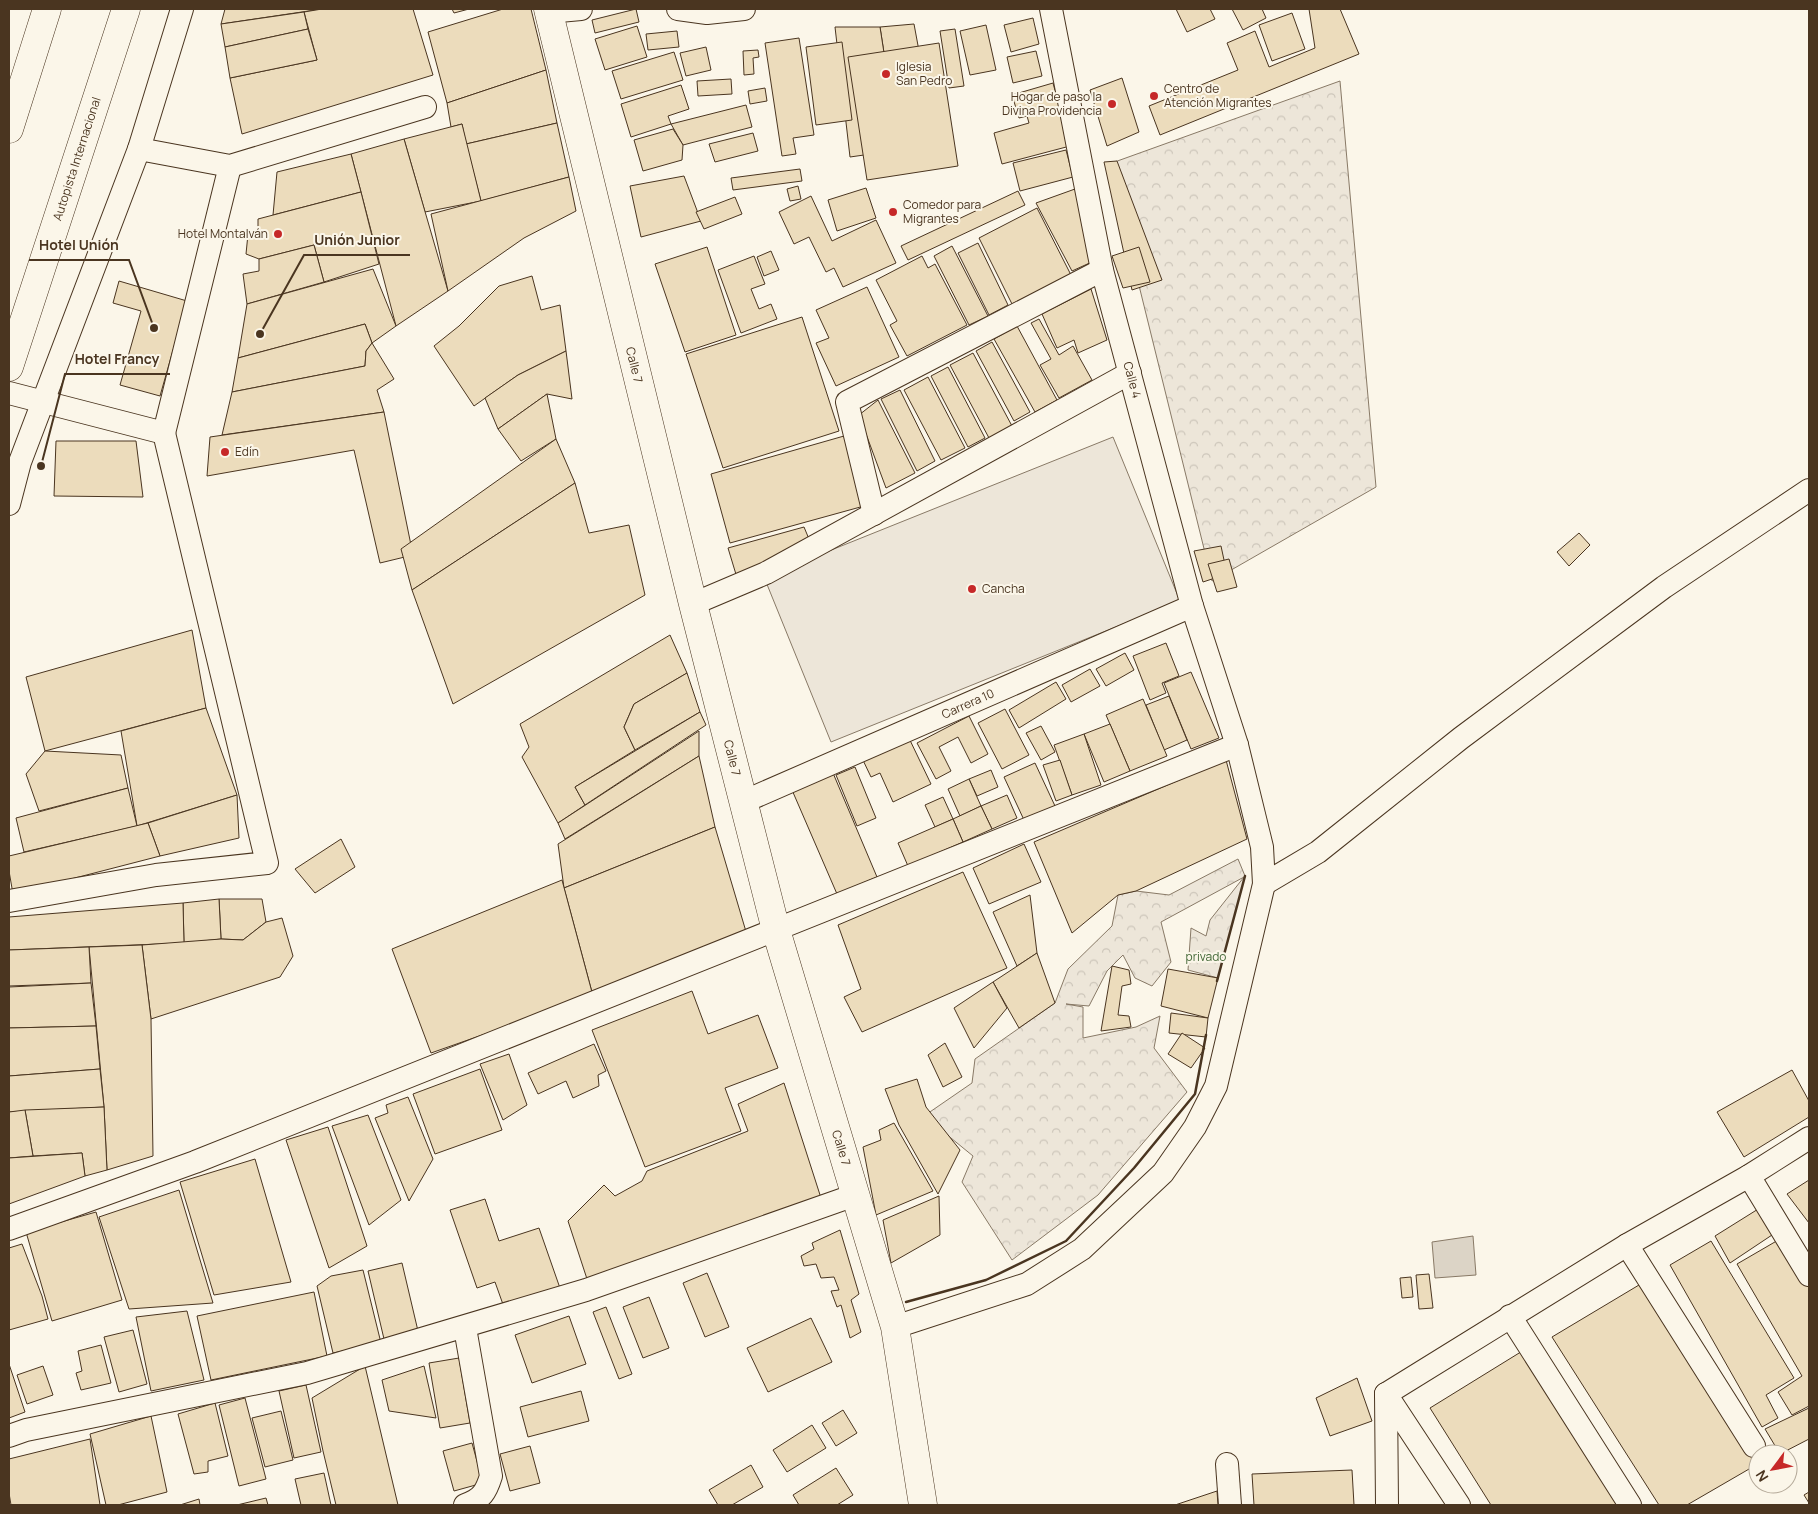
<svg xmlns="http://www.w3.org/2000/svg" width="1818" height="1514" font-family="Manrope,sans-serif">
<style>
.forest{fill:url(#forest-crowns);stroke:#887966}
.pitch{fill:#ede6d9;stroke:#887966}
.water{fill:#dcd4c6;stroke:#887966}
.building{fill:#ecdcbc;stroke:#4a3520}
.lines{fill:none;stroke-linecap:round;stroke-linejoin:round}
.street-casing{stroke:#4a3520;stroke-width:24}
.secondary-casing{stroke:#4a3520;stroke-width:29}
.highway-casing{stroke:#4a3520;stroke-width:29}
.street{stroke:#fbf6e9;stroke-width:22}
.secondary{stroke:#fbf6e9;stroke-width:28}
.highway{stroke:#fbf6e9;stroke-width:28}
.wall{stroke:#4a3520;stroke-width:2.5}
.poi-dot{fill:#c62828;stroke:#fbf6e9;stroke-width:2}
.labels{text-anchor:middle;stroke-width:4;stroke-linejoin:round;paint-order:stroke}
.poi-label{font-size:12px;fill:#4a3520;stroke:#fbf6e9;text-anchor:start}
.street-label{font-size:12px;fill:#4a3520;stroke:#fbf6e9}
.park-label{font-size:12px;fill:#436837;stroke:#fbf6e9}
.leader{fill:none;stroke:#4a3520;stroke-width:2}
.callout-dot{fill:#4a3520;stroke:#fbf6e9;stroke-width:2}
.callout-label{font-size:14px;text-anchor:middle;font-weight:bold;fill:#4a3520;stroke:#fbf6e9;stroke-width:4;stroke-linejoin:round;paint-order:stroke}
</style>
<defs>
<pattern id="forest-crowns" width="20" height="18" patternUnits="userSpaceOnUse" patternTransform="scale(1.25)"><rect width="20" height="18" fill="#ede6d9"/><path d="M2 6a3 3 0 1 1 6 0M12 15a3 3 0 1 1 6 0" fill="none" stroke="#cdc6ba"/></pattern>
</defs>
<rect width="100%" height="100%" fill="#fbf6e9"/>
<g class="forest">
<polygon points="1340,81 1376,487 1212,581 1109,164"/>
<polygon points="1238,859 1245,876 1218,978 1188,970 1191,928 1206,936 1210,920 1244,877 1161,922 1171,962 1152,986 1135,978 1123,955 1107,971 1089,1006 1066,1004 1083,1007 1083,1038 1136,1027 1160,1016 1154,1048 1187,1092 1098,1195 1012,1260 962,1182 973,1156 924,1116 972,1083 975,1059 1055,1003 1068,969 1112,926 1118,895 1136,891 1169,895"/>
</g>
<polygon class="pitch" points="1113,437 1180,601 831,742 764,577"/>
<polygon class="water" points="1473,1236 1476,1275 1435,1278 1432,1242"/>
<g class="building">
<polygon points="225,9 322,9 221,24"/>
<polygon points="322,9 413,9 433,75 242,134 230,78 317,60 304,12"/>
<polygon points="452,9 469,9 454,13"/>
<polygon points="503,9 531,9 546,70 447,103 428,32"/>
<polygon points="636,9 639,22 595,33 592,20"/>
<polygon points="1176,9 1210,9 1215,19 1187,32"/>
<polygon points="1232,9 1262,9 1266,18 1243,30"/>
<polygon points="1309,9 1340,9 1359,54 1160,135 1149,106 1238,70 1227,43 1255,31 1269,67 1315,48"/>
<polygon points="304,12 308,29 225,47 221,24"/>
<polygon points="1292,13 1305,49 1272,61 1259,25"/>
<polygon points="1033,18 1039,44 1011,52 1004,25"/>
<polygon points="914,24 937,148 899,150 880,27"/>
<polygon points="986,25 996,70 970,75 960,31"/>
<polygon points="637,26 647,57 605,70 595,39"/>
<polygon points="835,27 880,27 899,150 850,157"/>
<polygon points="308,29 317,60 230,78 225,47"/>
<polygon points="955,29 964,86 949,88 940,31"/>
<polygon points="677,31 679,47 648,50 646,34"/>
<polygon points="799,38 814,135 793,138 796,154 782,156 765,43"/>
<polygon points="842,42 852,120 816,125 806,47"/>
<polygon points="939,43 958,166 867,180 848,57"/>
<polygon points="706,47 711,70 686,76 680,53"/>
<polygon points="758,50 759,57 753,58 754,74 744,75 743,51"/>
<polygon points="1036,51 1042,76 1013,83 1007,57"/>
<polygon points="674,52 683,80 621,99 612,71"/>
<polygon points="546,70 557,123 466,144 462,124 451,127 447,103"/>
<polygon points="1122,78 1139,132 1107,146 1090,90"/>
<polygon points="731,79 732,94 698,96 697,81"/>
<polygon points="1053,83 1070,146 1002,164 994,133 1029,123 1027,116 1019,118 1012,95"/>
<polygon points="681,85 689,109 668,116 671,124 631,137 621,104"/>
<polygon points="765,88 767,101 750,104 748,91"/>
<polygon points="746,105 752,127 683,145 671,124"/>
<polygon points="557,123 569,177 481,201 466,144"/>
<polygon points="462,124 481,201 425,212 404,139"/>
<polygon points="673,129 683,145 682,160 643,171 634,140"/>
<polygon points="753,133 758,151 715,162 709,144"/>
<polygon points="404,139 448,291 396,326 351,154"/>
<polygon points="1066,150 1073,177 1020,191 1013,163"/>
<polygon points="351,154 361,192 273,215 277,172"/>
<polygon points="1117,161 1162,280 1132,290 1104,162"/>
<polygon points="800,169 802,181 733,190 731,178"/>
<polygon points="684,176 701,221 641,237 630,186"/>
<polygon points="569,177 576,211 524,238 448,291 431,214"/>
<polygon points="798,186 801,199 790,201 787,189"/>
<polygon points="866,188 876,218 837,231 828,200"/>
<polygon points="1075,189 1094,261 1072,271 1036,203"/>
<polygon points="1018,191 1025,205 908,260 901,246"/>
<polygon points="361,192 379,264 324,282 314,245 259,259 246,254 248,234 258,232 258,219"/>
<polygon points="811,196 832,241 876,220 896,263 843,287 834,268 826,272 809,237 794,244 779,212"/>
<polygon points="735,197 742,214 704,229 696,212"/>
<polygon points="1037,208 1071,275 1012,304 979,238"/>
<polygon points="978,243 1008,305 989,315 958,253"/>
<polygon points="314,245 324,282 247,304 243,274 259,271 259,259"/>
<polygon points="952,246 988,316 969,325 934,256"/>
<polygon points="707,247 736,335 685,352 655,264"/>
<polygon points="1139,247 1150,282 1123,288 1112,256"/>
<polygon points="771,251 779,270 764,276 757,257"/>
<polygon points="754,256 765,284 751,289 759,309 771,304 777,319 741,333 718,270"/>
<polygon points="922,256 928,268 935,264 967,325 907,356 890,325 897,321 876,280"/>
<polygon points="373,269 396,326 372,343 365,324 238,358 247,304"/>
<polygon points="532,276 541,310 560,305 566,351 518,375 474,406 434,346 459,326 499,286"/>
<polygon points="119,281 187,301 160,396 120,385 141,311 113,303"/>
<polygon points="867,287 899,357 836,386 816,343 829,338 816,310"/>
<polygon points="1091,289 1107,340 1078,353 1074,340 1057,348 1042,314"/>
<polygon points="802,317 839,431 723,468 686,354"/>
<polygon points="1039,319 1059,355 1073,346 1092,380 1059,398 1040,365 1051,359 1031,323"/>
<polygon points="365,324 372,343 366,351 365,366 232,392 238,358"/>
<polygon points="1017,326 1057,400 1035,412 994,339"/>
<polygon points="992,342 1030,412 1014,421 976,351"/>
<polygon points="372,343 394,379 377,390 384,412 222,435 232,392 365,366 366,351"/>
<polygon points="566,351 572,399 547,394 498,429 485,398 518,375"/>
<polygon points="973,353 1012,426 989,438 950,365"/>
<polygon points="948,367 985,438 968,447 931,376"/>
<polygon points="928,377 965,448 941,460 904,390"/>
<polygon points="900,390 935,461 917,471 881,399"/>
<polygon points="547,394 556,439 521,461 498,429"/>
<polygon points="878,400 915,473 886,488 859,415"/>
<polygon points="384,412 413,555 380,563 354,450 207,476 210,437"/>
<polygon points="844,436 864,506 730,543 711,474"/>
<polygon points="556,439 575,483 412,590 401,549"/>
<polygon points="56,441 136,441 143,497 54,496"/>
<polygon points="575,483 589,533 629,525 645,595 453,704 412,590"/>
<polygon points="804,527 809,539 738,581 728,548"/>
<polygon points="1579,533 1590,545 1569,566 1557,552"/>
<polygon points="1221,546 1227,574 1203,582 1194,551"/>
<polygon points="1229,559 1237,587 1217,592 1208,564"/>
<polygon points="192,630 206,708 45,751 26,677"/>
<polygon points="670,635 687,673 634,704 624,727 635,750 575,787 585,805 558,823 522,757 529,747 520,724"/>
<polygon points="1166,643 1179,676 1162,683 1166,693 1150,700 1133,656"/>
<polygon points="1125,653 1134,670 1106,686 1096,669"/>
<polygon points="1090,669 1100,686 1071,702 1062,685"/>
<polygon points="1191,672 1219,738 1191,749 1164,683"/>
<polygon points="687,673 700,712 635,750 624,727 634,704"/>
<polygon points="1056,682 1066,699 1019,728 1009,710"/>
<polygon points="1169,696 1187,740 1164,750 1146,705"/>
<polygon points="1143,699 1167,756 1130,771 1106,715"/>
<polygon points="206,708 237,795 137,826 121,731"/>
<polygon points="1005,709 1029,755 1002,769 978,723"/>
<polygon points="700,712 706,725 585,805 575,787"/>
<polygon points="969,716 988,754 971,763 958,737 939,747 951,771 936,779 917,743"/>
<polygon points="1110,724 1130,771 1104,782 1084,734"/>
<polygon points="1041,726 1055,752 1041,760 1026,733"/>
<polygon points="699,731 699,756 565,839 558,823"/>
<polygon points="907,734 931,784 893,802 880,773 871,777 861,756"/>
<polygon points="1084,734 1101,785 1072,795 1054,745"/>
<polygon points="45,751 121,755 128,788 39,811 26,774"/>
<polygon points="699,756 715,827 564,888 558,844"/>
<polygon points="1060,760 1072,795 1056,801 1043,765"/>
<polygon points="1226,760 1247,839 1136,891 1118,895 1072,933 1034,842"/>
<polygon points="1035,763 1055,806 1024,820 1004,777"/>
<polygon points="855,767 876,818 857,826 836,775"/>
<polygon points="991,770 998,787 977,796 969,779"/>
<polygon points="833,773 877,877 837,894 792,790"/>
<polygon points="969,779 981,806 960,816 948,789"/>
<polygon points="128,788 137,826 24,852 16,818"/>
<polygon points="237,795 239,838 160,856 148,823"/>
<polygon points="1007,795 1017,818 992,829 981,806"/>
<polygon points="943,797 953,819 935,827 925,805"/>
<polygon points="981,806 992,829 963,842 953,819"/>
<polygon points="953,819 963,842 908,866 898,843"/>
<polygon points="148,823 160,856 13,894 9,871 9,856"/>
<polygon points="715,827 747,935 593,996 564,888"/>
<polygon points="341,839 355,867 315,893 295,869"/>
<polygon points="1024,844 1041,882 989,904 973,868"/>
<polygon points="963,872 1007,968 862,1032 844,997 861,989 838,925"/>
<polygon points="562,880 593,996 431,1053 392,949"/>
<polygon points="1030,895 1037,953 1017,966 993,912"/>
<polygon points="219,899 262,899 266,922 243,940 221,939"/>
<polygon points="219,899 221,939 184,943 183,903"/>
<polygon points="183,903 184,943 9,950 9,917"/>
<polygon points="282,918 293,956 280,977 151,1019 142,945 221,939 243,940 266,922"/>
<polygon points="142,945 151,1019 153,1156 107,1170 104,1107 89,947"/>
<polygon points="89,947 91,983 9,986 9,950"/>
<polygon points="1037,953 1055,1003 1019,1028 993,982"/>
<polygon points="1112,966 1129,970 1131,984 1122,986 1118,1015 1129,1016 1131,1027 1101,1031"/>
<polygon points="1168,969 1218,978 1208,1018 1161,1006"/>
<polygon points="993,982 1007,1008 974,1048 954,1008"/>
<polygon points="91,983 96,1026 9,1028 9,987"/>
<polygon points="692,991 708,1034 758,1015 778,1068 725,1088 741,1131 645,1167 592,1030"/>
<polygon points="1171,1013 1208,1018 1206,1037 1169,1033"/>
<polygon points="96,1026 100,1069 9,1076 9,1028"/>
<polygon points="1182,1033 1205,1048 1191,1068 1168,1054"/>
<polygon points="945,1043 962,1077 943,1087 928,1055"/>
<polygon points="594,1044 606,1071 598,1075 599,1086 573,1098 566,1081 538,1094 528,1073"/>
<polygon points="509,1054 527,1105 503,1120 480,1064"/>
<polygon points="100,1069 104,1107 9,1112 9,1076"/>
<polygon points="480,1069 502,1130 435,1154 413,1094"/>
<polygon points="1792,1070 1809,1101 1809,1117 1744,1157 1717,1112"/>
<polygon points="917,1079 926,1107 960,1150 938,1194 899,1125 885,1089"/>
<polygon points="784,1083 821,1198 588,1282 568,1221 604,1185 615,1196 642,1181 647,1171 748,1131 738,1104"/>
<polygon points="408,1097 433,1159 409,1201 375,1118 388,1113 386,1105"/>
<polygon points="104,1107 107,1170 85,1176 82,1153 33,1156 25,1110"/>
<polygon points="25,1110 33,1156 9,1158 9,1112"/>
<polygon points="368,1115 401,1200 369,1225 332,1126"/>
<polygon points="894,1123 933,1191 876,1215 863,1147 881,1140 879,1130"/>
<polygon points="328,1127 367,1246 329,1268 286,1140"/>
<polygon points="82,1153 85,1176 9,1204 9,1158"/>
<polygon points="255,1159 291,1282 214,1295 180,1182"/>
<polygon points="1809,1180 1809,1223 1787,1194"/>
<polygon points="179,1190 213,1303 129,1309 99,1217"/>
<polygon points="939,1196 940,1235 891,1263 883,1220"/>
<polygon points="485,1199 499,1241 539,1228 561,1291 505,1310 495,1282 477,1288 450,1210"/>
<polygon points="1763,1206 1778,1231 1730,1263 1715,1236"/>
<polygon points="96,1212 122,1300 52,1321 26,1232"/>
<polygon points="840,1230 859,1294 851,1300 861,1332 850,1338 841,1305 837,1307 831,1291 839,1290 834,1277 821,1278 816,1264 804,1266 801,1256 814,1249 812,1243"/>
<polygon points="1780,1239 1809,1287 1809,1406 1792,1415 1778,1392 1802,1376 1737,1264"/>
<polygon points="1711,1241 1794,1378 1766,1395 1778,1418 1762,1427 1670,1265"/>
<polygon points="22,1244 42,1296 48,1319 9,1330 9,1248"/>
<polygon points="402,1263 418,1331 384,1339 368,1271"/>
<polygon points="363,1270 381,1343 333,1353 317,1286 331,1276"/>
<polygon points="707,1273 729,1327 705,1337 683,1283"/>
<polygon points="1429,1274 1433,1308 1419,1309 1416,1275"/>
<polygon points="1411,1277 1413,1297 1402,1298 1400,1278"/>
<polygon points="1644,1282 1756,1465 1687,1505 1659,1505 1552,1337"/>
<polygon points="314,1292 327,1356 211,1380 197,1316"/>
<polygon points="649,1297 669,1348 643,1358 623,1307"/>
<polygon points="606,1307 632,1374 619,1379 593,1312"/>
<polygon points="187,1311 204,1380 151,1391 136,1317"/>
<polygon points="569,1316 586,1364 532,1383 515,1335"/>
<polygon points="811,1318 832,1362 768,1392 747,1348"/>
<polygon points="133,1330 147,1384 119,1392 104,1337"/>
<polygon points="101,1345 111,1383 81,1390 76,1373 82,1371 78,1351"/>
<polygon points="1524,1350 1620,1505 1491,1505 1430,1408"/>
<polygon points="459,1358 470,1423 440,1428 429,1363"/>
<polygon points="9,1364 25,1412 9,1418"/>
<polygon points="43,1366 53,1395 27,1404 17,1375"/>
<polygon points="365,1366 398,1505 336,1505 323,1451 312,1398"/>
<polygon points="424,1366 436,1418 389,1411 382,1380"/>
<polygon points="1357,1378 1372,1421 1330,1436 1316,1398"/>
<polygon points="306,1385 321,1452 294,1458 279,1391"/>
<polygon points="581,1391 589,1421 528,1437 520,1407"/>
<polygon points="245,1398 266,1479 239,1486 219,1405"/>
<polygon points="215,1403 228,1456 208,1461 208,1472 194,1474 178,1414"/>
<polygon points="1809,1408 1809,1439 1780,1454 1765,1429"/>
<polygon points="843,1410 857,1433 836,1446 822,1423"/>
<polygon points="281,1411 293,1460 265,1467 252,1418"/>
<polygon points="151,1416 167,1492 118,1505 106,1505 90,1434"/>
<polygon points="812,1425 826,1448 787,1472 773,1450"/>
<polygon points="90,1439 100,1505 11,1505 9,1493 9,1459"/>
<polygon points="472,1443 483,1483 454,1491 443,1451"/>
<polygon points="530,1446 540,1483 510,1491 500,1454"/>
<polygon points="751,1465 763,1487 732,1505 718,1505 709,1490"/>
<polygon points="836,1468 853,1495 837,1505 799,1505 793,1495"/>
<polygon points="1352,1470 1354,1505 1254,1505 1252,1474"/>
<polygon points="324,1473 331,1505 301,1505 295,1479"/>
<polygon points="1217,1491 1218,1505 1175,1505"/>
<polygon points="1809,1492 1809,1503 1804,1495"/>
<polygon points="266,1498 268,1505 237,1505"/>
<polygon points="199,1499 200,1505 180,1505"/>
</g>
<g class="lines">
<g class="street-casing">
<g id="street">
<polyline points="678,9 707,13 744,9"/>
<polyline points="548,12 581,9"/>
<polyline points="139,149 230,166 425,107"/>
<polyline points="9,393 164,433 267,863 156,875 9,901"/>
<polyline points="164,433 230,166"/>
<polyline points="9,504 20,462 139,149 182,9"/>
<polyline points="874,514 847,402 1102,270"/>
<polyline points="693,604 766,573 1130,373"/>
<polyline points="743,802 1192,606"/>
<polyline points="1264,884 1318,852 1461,738 1664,587 1809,490"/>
<polyline points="1749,1176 1809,1275"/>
<polyline points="9,1229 195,1162 1237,745"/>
<polyline points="1627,1245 1754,1446"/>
<polyline points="1510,1316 1630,1505"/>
<polyline points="895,1327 1027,1284 1082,1249 1163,1173 1195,1127 1216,1086 1264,884 1262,847 1237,745 1192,606 1102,270 1051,9"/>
<path d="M 465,1328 L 491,1476 C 486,1492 482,1499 465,1505"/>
<polyline points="1386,1394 1627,1245 1749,1176 1809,1138"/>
<polyline points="1386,1394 1459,1505"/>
<polyline points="1386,1394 1387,1505"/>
<polyline points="9,1436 26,1430 307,1373 586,1290 855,1195"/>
<polyline points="1227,1464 1230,1505"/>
</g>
</g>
<g class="secondary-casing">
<polyline id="secondary" points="548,9 693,604 776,930 895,1327 923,1505"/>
</g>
<g class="highway-casing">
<g id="highway">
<polyline points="9,129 47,9"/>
<polyline points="9,367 126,9"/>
</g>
</g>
<use href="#street" class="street"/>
<use href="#secondary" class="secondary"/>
<use href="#highway" class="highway"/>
<g class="wall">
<polyline points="1217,981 1245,876"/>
<polyline points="906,1302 986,1280 1066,1241 1134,1168 1195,1094 1206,1035"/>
</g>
</g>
<g class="poi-dot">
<circle cx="886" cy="74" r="5"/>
<circle cx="1154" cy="96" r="5"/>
<circle cx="1112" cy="104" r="5"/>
<circle cx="893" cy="212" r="5"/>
<circle cx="278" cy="234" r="5"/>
<circle cx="225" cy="452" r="5"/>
<circle cx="972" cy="589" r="5"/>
</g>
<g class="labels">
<g class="poi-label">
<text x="896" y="71">Iglesia<tspan x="896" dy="14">San Pedro</tspan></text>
<text x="1164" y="93">Centro de<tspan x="1164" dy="14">Atención Migrantes</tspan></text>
<text x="1102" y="101" text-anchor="end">Hogar de paso la<tspan x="1102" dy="14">Divina Providencia</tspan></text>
<text x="903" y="209">Comedor para<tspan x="903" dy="14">Migrantes</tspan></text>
<text x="268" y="238" text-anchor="end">Hotel Montalván</text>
<text x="235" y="456">Edín</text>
<text x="982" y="593">Cancha</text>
</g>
<g class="street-label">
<text transform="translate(77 159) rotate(-72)" y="4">Autopista Internacional</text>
<text transform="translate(634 365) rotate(76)" y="4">Calle 7</text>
<text transform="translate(1132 380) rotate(75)" y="4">Calle 4</text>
<text transform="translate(968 704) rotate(-24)" y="4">Carrera 10</text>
<text transform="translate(732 758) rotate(76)" y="4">Calle 7</text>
<text transform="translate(841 1148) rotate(73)" y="4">Calle 7</text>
</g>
<g class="park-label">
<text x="1206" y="961">privado</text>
</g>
</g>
<path class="leader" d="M260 334L304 255H410M154 328L129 260H29M41 466L65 374H170"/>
<g class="callout-dot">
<circle cx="260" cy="334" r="5"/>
<circle cx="154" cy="328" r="5"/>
<circle cx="41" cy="466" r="5"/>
</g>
<g class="callout-label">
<text x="357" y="245">Unión Junior</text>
<text x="79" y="250">Hotel Unión</text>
<text x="117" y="364">Hotel Francy</text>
</g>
<rect width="1818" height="1514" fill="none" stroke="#4a3520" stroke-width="20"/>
<g transform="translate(1773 1469) rotate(238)"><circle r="24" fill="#fbf6e9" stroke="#b4a999"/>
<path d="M0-4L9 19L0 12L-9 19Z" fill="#c62828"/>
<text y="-8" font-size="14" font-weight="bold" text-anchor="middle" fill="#4a3520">N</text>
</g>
</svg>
